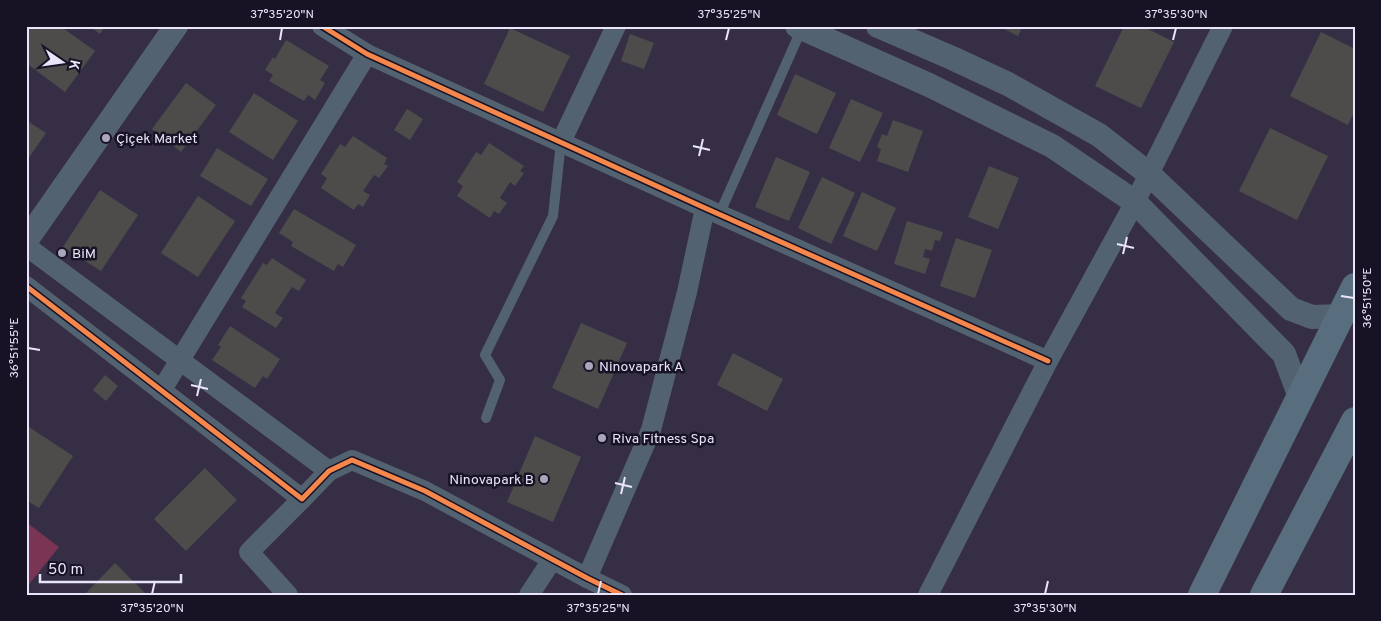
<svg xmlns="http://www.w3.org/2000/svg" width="1381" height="621" font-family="Overpass,sans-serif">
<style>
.green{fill:#7a3555}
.building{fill:#4d4c4b}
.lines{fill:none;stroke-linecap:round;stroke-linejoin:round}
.service{stroke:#536270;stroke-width:10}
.minor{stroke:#536270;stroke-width:20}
.tertiary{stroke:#536270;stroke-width:24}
.primary{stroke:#586d7d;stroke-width:28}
.cycleway-casing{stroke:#181225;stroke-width:8}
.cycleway{stroke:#f5874c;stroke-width:5}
.ticks{fill:none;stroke:#eae5fb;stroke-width:2}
.poi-dot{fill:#aba5bb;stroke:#181225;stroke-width:2}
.labels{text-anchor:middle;stroke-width:5;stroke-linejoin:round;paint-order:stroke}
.poi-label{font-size:14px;fill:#eae5fb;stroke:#181225;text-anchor:start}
.neatline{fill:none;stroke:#eae5fb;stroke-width:2}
.ticks-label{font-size:12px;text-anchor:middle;fill:#eae5fb}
</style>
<rect width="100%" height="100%" fill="#362e45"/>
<polygon class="green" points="26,522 59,547 26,588"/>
<g class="building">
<polygon points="26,26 60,26 95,51 65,92 26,63"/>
<polygon points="89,26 105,26 100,34"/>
<polygon points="998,26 1023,26 1018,36"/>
<polygon points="1124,26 1142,26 1174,42 1141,108 1095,86"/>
<polygon points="510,28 570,56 543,112 484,84"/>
<polygon points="1321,32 1355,49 1355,110 1348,125 1290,96"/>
<polygon points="630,34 654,43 644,69 621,61"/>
<polygon points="286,40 329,66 320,80 325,83 315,100 308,95 304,101 269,81 273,75 265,70 273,57 275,59"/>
<polygon points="795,74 836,93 817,134 777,115"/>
<polygon points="186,83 216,105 181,152 152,129"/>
<polygon points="254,93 298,121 273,160 229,132"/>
<polygon points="851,99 883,113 860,162 829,148"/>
<polygon points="407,109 423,119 410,140 394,130"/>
<polygon points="26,120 46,133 26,162"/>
<polygon points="893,120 923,131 908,172 877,161 881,149 877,147 882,134 887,136"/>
<polygon points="1270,128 1328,156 1297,220 1239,191"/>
<polygon points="353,136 387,158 384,164 388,166 379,178 374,175 363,191 370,195 363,207 358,204 354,210 321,188 327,178 321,174 340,144 345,147"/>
<polygon points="489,143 524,166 520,171 524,173 515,186 510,182 500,198 507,203 499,214 494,211 490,218 457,196 463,186 457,182 476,152 481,155"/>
<polygon points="217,148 268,179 251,206 200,176"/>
<polygon points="776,157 810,172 789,221 755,207"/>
<polygon points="989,166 1019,178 998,229 968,217"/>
<polygon points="822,177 855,193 831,244 798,228"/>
<polygon points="100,190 138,215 101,271 63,247"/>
<polygon points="862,192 896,208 877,251 843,236"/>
<polygon points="198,196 235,221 198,277 161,253"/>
<polygon points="294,209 356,245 343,267 338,264 334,271 291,246 293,242 279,233"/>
<polygon points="907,221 943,232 940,241 935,240 932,251 925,249 923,257 930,259 925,274 894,264"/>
<polygon points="956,238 992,250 975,298 940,286"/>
<polygon points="272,258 306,280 299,291 292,287 275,313 283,318 276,328 242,307 246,301 241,298 263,263 267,265"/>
<polygon points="581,323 627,343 598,409 552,388"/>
<polygon points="230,326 280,359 267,379 263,376 255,388 212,360 221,347 218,345"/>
<polygon points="733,353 783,379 767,411 717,385"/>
<polygon points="105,375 118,386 106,401 93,390"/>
<polygon points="26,425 73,456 39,508 26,500"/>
<polygon points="535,436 581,457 553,522 507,502"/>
<polygon points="205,468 237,500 186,551 154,519"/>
<polygon points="115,563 147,595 84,595"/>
</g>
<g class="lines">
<g class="service">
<polyline points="719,215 802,28"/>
<polyline points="486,418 500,380 485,355 553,216 561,142"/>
</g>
<g class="minor">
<polyline points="322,26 367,54 705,208 1048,361"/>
<polyline points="561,142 616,26"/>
<polyline points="26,246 329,471"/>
<polyline points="26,286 302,499 329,471 352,460 425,491 587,578 622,595"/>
<polyline points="161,391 367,54"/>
<polyline points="587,578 651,430 687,292 705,208"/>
<polyline points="288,595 249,552 302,499"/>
<polyline points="529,595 552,560"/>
<polyline points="928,595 1048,361 1135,202 1223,26"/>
</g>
<g class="tertiary">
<polyline points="797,26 929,85 1052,146 1135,202 1284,354 1300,397"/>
<polyline points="878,26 952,58 1008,84 1099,135 1149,174 1291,309 1312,317 1341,316"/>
<polyline points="26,241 176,26"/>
</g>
<g class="primary">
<polyline points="1202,595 1355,287"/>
<polyline points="1264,595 1355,421"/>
</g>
<g class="cycleway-casing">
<g id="cycleway">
<polyline points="322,26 367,54 705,208 1048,361"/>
<polyline points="26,286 302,499 329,471 352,460 425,491 587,578 622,595"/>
</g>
</g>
<use href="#cycleway" class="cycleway"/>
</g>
<path class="ticks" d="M 280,40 L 282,28M 726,40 L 729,28M 1173,40 L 1176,28M 693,146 L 710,150M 699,156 L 703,139M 1117,244 L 1134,248M 1123,254 L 1127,237M 1341,296 L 1354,298M 28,348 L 40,350M 191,385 L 208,389M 197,396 L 201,379M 615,483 L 632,487M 621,494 L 625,477M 152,594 L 155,581M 598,594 L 601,581M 1045,594 L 1048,581"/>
<g class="poi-dot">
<circle cx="106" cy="138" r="5"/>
<circle cx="62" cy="253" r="5"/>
<circle cx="589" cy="366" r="5"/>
<circle cx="602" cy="438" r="5"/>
<circle cx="544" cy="479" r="5"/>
</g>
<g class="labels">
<g class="poi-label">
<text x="116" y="143">Çiçek Market</text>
<text x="72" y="258">BiM</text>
<text x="599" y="371">Ninovapark A</text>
<text x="612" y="443">Riva Fitness Spa</text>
<text x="534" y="484" text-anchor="end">Ninovapark B</text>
</g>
</g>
<rect width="1381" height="621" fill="none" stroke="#181225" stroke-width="55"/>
<g transform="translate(62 62) rotate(103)" stroke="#181225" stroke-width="4" paint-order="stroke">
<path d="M0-4L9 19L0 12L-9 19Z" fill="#eae5fb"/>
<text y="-8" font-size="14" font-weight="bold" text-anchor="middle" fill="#eae5fb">K</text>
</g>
<path d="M40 574v8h141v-8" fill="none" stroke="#eae5fb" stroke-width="2.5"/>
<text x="48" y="574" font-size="15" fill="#eae5fb" stroke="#181225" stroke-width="4" paint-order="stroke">50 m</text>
<rect x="28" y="28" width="1326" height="566" class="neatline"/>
<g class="ticks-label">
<text x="282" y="18">37°35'20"N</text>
<text x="729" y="18">37°35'25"N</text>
<text x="1176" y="18">37°35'30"N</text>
<text transform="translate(1367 298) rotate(-90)" y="4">36°51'50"E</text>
<text transform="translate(14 348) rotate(-90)" y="4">36°51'55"E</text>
<text x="152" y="612">37°35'20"N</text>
<text x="598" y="612">37°35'25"N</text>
<text x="1045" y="612">37°35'30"N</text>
</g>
</svg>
